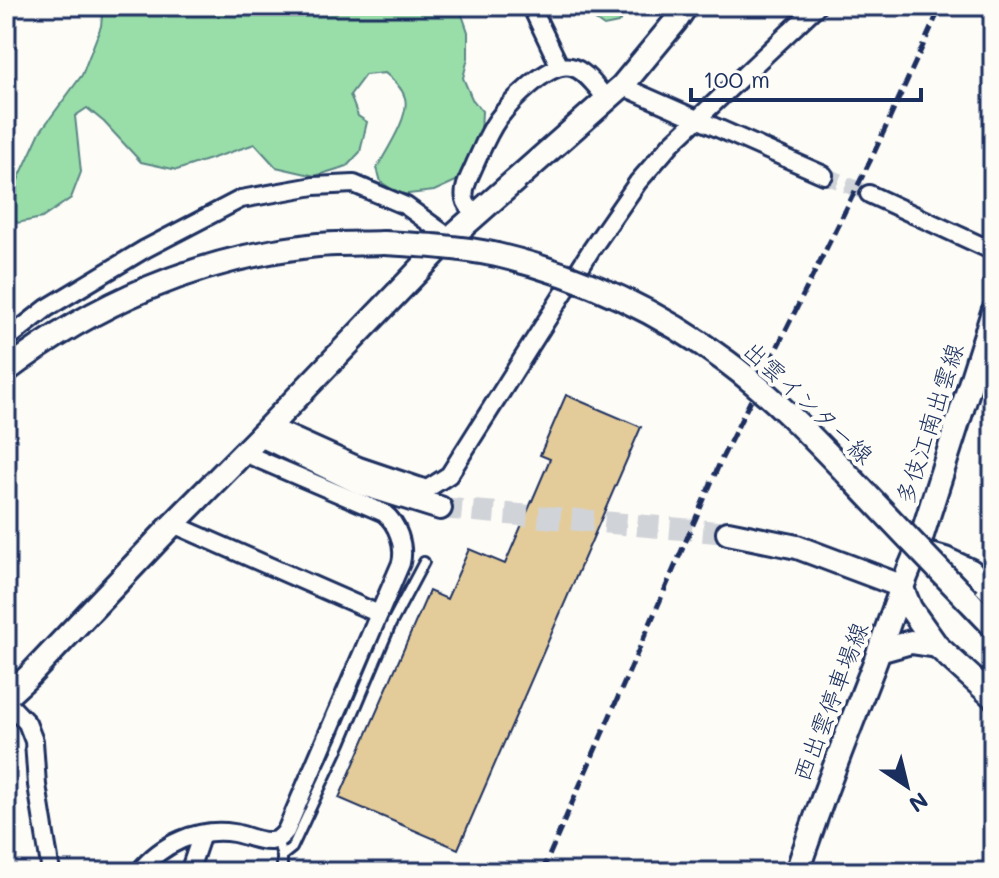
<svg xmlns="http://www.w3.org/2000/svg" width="999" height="878" font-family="Mali,'Klee One',sans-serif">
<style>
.green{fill:#99dda9;stroke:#5a8684;stroke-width:2}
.building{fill:#e4cc9a;stroke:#1b2f5e;stroke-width:2}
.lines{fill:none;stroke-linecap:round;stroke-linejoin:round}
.street-tunnel{stroke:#d0d3d8;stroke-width:16;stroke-dasharray:16 8;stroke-linecap:butt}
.secondary-tunnel{stroke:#d0d3d8;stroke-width:22;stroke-dasharray:22 11;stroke-linecap:butt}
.lane-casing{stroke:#1b2f5e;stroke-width:14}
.street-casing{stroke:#1b2f5e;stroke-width:22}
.secondary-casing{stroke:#1b2f5e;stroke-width:28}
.lane{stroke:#fdfcf7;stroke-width:8}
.street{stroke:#fdfcf7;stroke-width:16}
.secondary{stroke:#fdfcf7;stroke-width:22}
.rail{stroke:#1b2f5e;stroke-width:5;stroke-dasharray:12 6;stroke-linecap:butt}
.secondary-bridge-casing{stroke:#1b2f5e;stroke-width:28;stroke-linecap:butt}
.secondary-bridge{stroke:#fdfcf7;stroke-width:22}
.labels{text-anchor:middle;stroke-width:8;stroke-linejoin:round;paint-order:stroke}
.street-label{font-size:24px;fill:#1b2f5e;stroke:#fdfcf7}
</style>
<rect width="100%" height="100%" fill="#fdfcf7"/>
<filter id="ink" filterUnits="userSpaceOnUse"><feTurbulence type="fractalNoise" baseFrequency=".0125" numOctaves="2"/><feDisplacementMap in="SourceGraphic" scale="16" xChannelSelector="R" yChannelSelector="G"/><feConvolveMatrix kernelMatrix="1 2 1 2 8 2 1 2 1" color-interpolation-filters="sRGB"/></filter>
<g filter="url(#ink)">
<g class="green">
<path d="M 103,6 L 459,6 L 468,32 L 468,58 L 463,78 L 472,99 L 482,111 L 481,131 L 467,163 L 456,181 L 434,191 L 400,195 L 381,182 L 377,168 C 386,151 410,116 405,98 C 402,87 393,80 385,73 L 365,75 L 350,95 L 358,116 L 367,122 L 360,152 L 347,166 L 315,176 L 276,167 L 255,144 L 177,170 L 141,162 L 104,122 L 87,108 L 75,116 L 81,172 L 71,198 L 42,218 L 17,223 L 8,209 L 12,193 L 40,132 L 82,75 L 101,26 Z"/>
<polygon points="579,6 632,6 618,23 604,26 580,9"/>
</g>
<polygon class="building" points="566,395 641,427 458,849 339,798 429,591 447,599 469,549 505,564 550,459 540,455"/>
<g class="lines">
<polyline class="street-tunnel" points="824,175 869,194"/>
<polyline class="secondary-tunnel" points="440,508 728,533"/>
<g class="lane-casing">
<g id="lane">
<polyline points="277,839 282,856 282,872"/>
<polyline points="282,856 292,848 341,743 391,624 424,562"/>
</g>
</g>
<g class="street-casing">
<g id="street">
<polyline points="531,6 560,67"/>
<polyline points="622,86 824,175"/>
<polyline points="869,194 993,251"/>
<path d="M 475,214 C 471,210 466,205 465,199 C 462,188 471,174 475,164 C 482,149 488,133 498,119 C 511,102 548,62 571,67 C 586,70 598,90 608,100"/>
<polyline points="6,340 47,308 145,249 241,199 314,186 354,184 406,206 450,238"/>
<polyline points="270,426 359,466 427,489 449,475 591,250 638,182 672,143 817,6"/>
<polyline points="173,524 379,614"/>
<polyline points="6,701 27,723 34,741 37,785 51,872"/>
<path d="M 139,872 C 161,844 198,827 234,833 C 246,835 258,842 271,841 C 278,840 281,837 286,831 L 401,563 C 405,546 398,524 384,513 L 244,453"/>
<polyline points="189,872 202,834"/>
</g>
</g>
<g class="secondary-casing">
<g id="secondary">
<path d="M 6,371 C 94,303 198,259 309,246 C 334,243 358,244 383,243"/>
<polyline points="261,435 363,484 440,508"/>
<polyline points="728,533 797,547 901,586 910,608 937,646 993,697"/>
<polyline points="917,551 945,559 971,571 993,593"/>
<polyline points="968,600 993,626"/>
<polyline points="879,651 911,642 937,646"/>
<polyline points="6,697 29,676 173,524 261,435 450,238 622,86 675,22 686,6"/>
<path d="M 797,872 C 820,802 847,734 874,665 C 888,627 900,588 917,551 L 993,312"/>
</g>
</g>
<use href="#lane" class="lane"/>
<use href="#street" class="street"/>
<use href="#secondary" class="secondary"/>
<polyline class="rail" points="542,872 722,458 874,153 941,6"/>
<g class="secondary-bridge-casing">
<path id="secondary-bridge" d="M 383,243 C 421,245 460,247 497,255 C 580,275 659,311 727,362 C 774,397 814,439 855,482 C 892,521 930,561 968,600"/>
</g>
<use href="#secondary-bridge" class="secondary-bridge"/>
</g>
</g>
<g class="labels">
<g class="street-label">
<text transform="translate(808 403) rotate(43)" y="8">出雲インター線</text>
<text transform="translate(930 424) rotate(-72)" y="8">多伎江南出雲線</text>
<text transform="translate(831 702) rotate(-69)" y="8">西出雲停車場線</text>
</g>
</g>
<rect width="999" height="878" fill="none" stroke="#fdfcf7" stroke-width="32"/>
<rect x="16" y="16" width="967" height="846" fill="none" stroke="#1b2f5e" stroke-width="3" filter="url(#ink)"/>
<g transform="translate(907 786) rotate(145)" stroke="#fdfcf7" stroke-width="6" paint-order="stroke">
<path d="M0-6L14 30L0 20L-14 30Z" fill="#1b2f5e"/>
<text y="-12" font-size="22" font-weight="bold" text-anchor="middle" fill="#1b2f5e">N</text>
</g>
<path d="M691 88v12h230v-12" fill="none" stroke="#1b2f5e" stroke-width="4"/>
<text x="703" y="88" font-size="24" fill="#1b2f5e" stroke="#fdfcf7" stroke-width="6" paint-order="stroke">100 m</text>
</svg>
